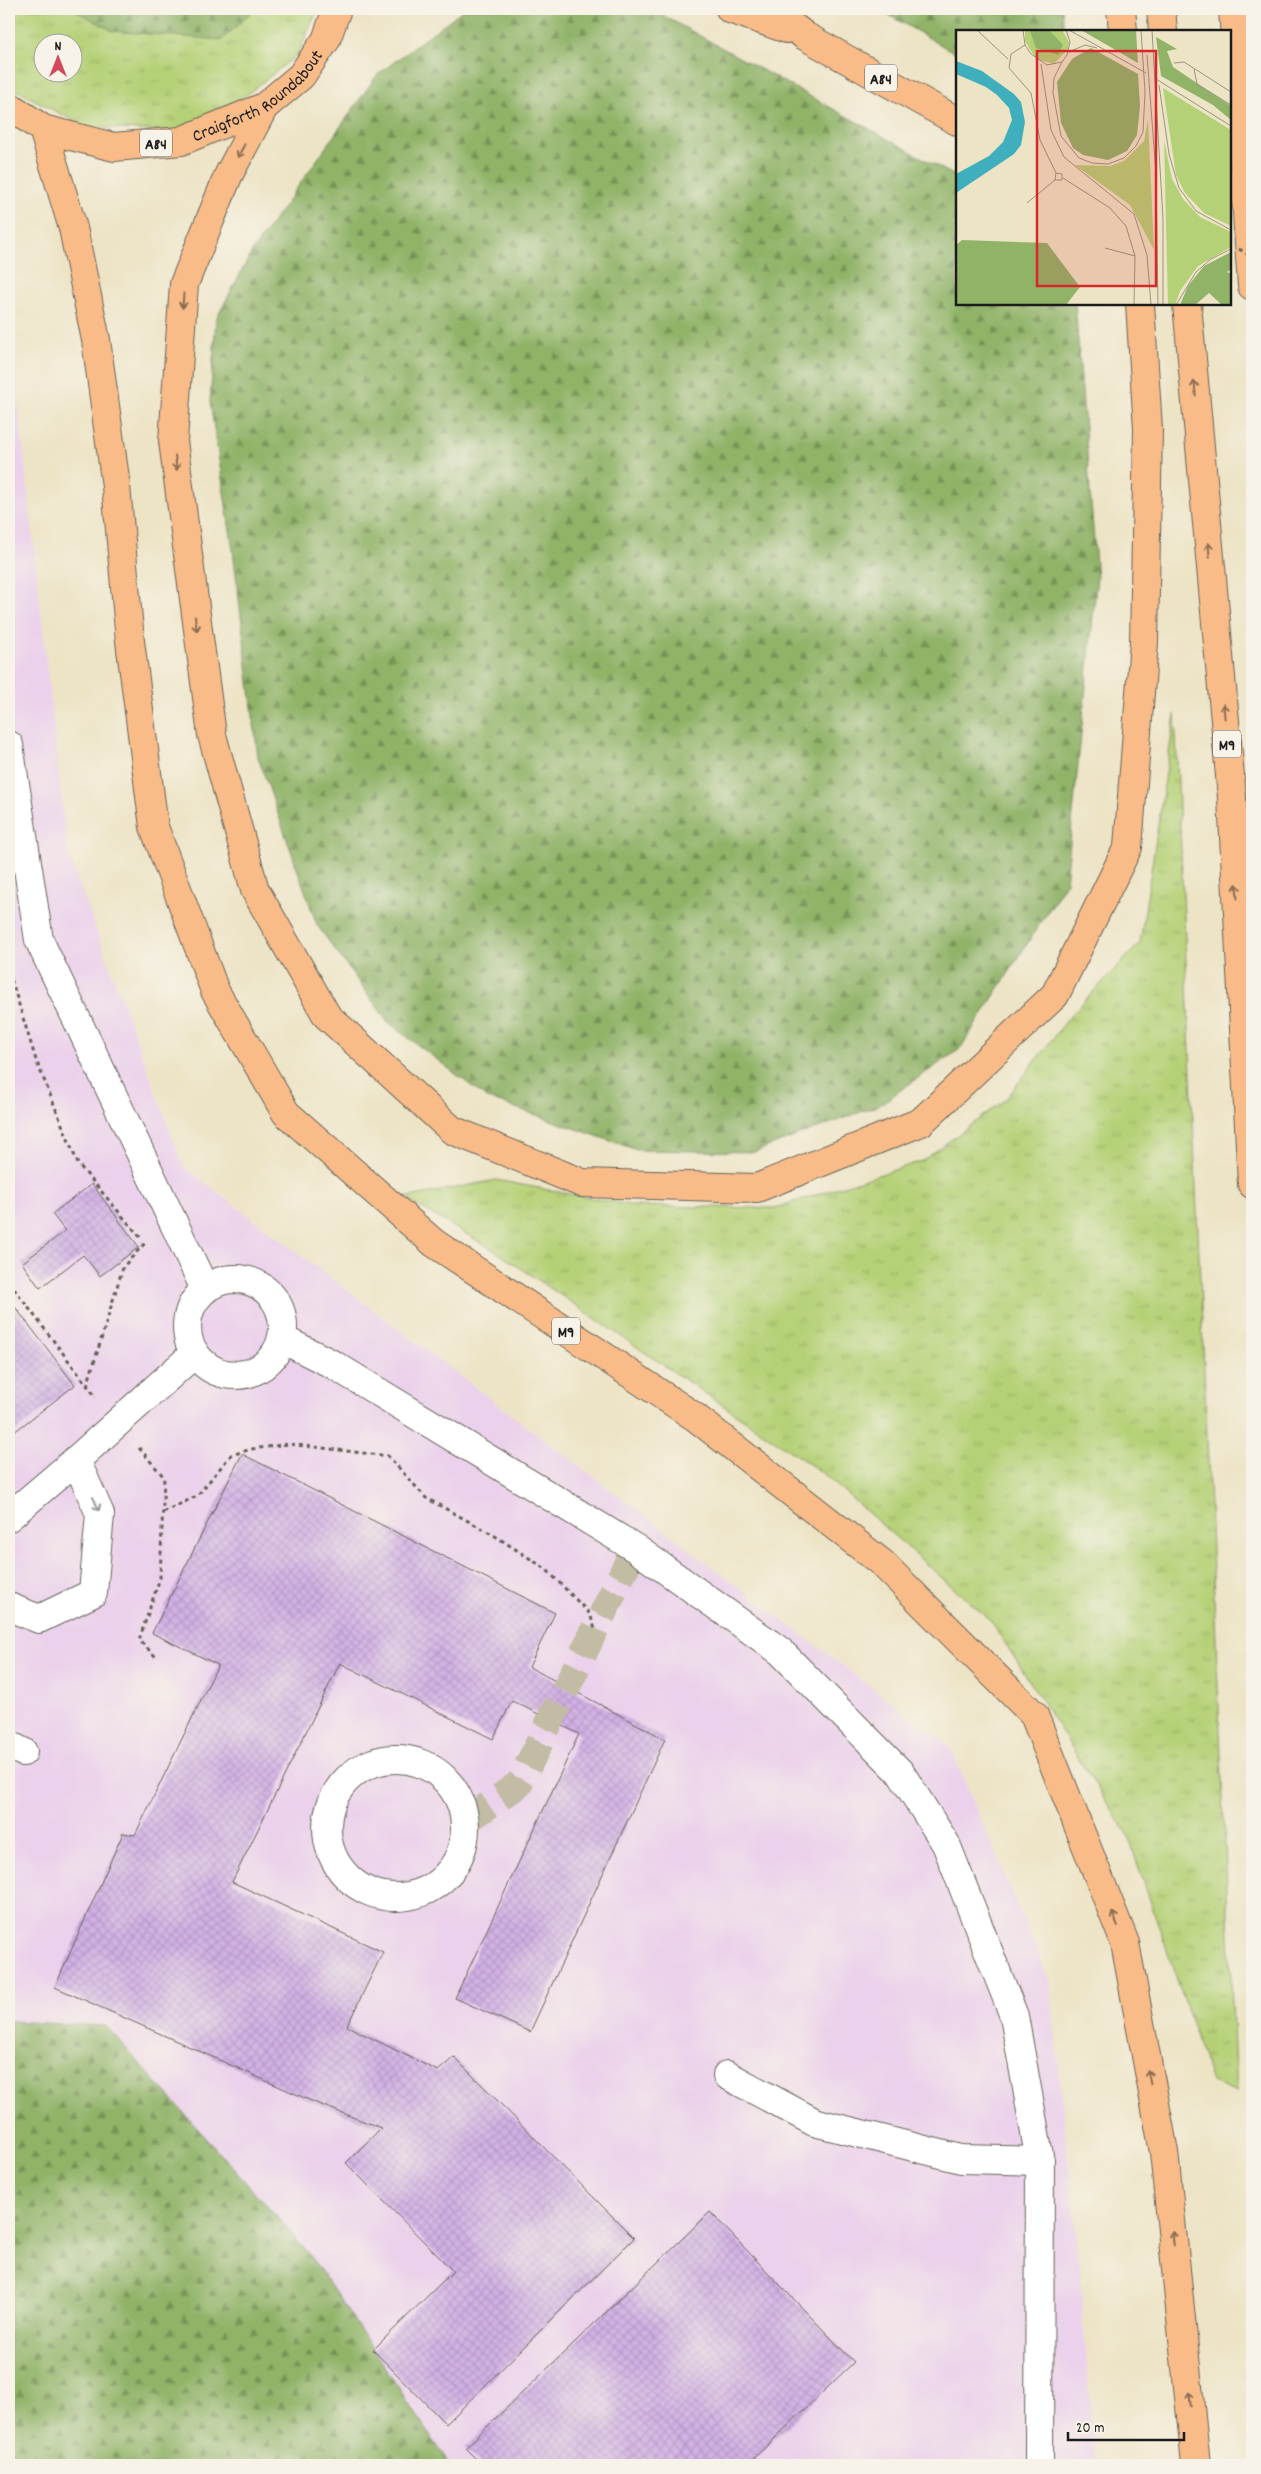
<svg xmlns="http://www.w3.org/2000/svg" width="1261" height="2474" font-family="Dekko,sans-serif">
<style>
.built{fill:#ebd1eb}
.grass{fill:url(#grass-tufts);stroke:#68764a;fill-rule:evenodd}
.forest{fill:url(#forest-firs);stroke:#566842}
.building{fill:url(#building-cross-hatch)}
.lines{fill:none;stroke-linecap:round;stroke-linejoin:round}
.minor-tunnel{stroke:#c3bca4;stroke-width:28;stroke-dasharray:28 14;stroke-linecap:butt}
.minor-casing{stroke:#656258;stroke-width:30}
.highway-casing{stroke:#656258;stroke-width:30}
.path{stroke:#656258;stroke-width:3;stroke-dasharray:4 4;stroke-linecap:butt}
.minor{stroke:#fff;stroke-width:28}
.highway{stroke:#f9bc89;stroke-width:28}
.path-bridge{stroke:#656258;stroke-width:3;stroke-dasharray:4 4;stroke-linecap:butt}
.oneway{stroke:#8a6c52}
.oneway2{stroke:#999}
.labels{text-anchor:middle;stroke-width:4;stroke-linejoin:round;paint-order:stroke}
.shield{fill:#f7f3e8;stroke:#5e5c59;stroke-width:1}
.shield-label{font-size:16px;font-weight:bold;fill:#1c1c1c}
.street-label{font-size:18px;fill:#1c1c1c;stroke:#f7f3e8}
.inset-road{fill:none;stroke:#999482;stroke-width:1}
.view{fill:#d62828;fill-opacity:0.15;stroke:#d62828;stroke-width:2.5}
.inset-edge{fill:none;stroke:#1c1c1c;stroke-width:2.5}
</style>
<defs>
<pattern id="grass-tufts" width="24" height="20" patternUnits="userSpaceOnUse" patternTransform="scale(1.25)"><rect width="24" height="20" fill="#b5d177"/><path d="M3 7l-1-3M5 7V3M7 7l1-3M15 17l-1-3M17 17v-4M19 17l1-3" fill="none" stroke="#9bb366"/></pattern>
<pattern id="forest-firs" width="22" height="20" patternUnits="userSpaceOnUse" patternTransform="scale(1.25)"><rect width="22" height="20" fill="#90b368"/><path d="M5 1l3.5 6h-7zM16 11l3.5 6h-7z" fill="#759155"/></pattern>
<pattern id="building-cross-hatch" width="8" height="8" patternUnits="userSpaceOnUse" patternTransform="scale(1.25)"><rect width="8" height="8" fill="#d2b1e5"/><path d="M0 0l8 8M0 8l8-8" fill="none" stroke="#b498c4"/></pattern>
</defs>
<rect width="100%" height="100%" fill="#f7f3e8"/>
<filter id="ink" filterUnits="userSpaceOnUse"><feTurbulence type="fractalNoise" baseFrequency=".02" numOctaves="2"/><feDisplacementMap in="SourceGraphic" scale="10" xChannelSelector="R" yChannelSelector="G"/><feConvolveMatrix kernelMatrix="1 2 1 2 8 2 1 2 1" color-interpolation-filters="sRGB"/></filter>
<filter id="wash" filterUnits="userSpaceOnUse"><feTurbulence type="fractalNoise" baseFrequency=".0096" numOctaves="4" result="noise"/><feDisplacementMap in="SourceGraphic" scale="20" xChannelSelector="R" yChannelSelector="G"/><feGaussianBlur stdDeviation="1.12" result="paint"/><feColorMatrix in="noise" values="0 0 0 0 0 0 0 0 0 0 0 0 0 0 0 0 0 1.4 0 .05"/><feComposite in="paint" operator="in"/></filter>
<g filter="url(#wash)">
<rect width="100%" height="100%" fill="#ede4c6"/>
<polygon class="built" points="9,317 67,851 183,1166 950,1747 1050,1982 1078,2254 1095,2465 450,2465 308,2252 107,2026 9,2021"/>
<g class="grass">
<path d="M 9,9 L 318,9 L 298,54 L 245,96 L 180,132 L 85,127 L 9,86 ZM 42,42 L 72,42 L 72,72 L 42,72 Z"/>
<polygon points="1175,714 1236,2093 1212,2082 1128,1836 991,1621 824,1474 497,1252 404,1198 496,1180 634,1206 775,1208 922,1161 1006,1099 1070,1016 1140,943"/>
</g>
<g class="forest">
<polygon points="73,9 254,9 222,40 113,31"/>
<polygon points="464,9 651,9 957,177 957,304 1075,304 1097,577 1066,883 960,1049 879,1105 754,1152 637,1150 487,1098 388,1022 317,925 258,757 233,550 210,402 216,319 253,250 377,75"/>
<polygon points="878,9 1062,9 1064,31 957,31 957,54"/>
<polygon points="9,2021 106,2026 308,2252 450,2465 9,2465"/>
</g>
<g id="blocks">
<g class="building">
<polygon points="92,1184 139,1247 100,1276 83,1255 40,1288 22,1263 65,1231 52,1214"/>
<polygon points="9,1299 75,1385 9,1436"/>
<polygon points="242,1454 555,1613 529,1667 665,1739 530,2032 455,1998 579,1734 512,1701 493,1739 340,1663 232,1882 383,1952 347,2026 438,2071 454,2057 634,2238 446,2424 373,2350 453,2271 346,2163 381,2128 316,2103 55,1987 123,1833 135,1835 218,1665 152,1633"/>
<polygon points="710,2212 854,2362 747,2465 649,2465 644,2460 638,2465 482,2465 465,2448"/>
</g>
</g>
</g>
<g filter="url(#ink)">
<use href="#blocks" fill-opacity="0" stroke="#656258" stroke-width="1"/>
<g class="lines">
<polyline class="minor-tunnel" points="466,1821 519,1784 635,1548"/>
<g class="minor-casing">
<g id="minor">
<polyline points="9,745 39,940 205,1289"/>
<circle cx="235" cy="1327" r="48"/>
<polyline points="282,1339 334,1365 635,1548 780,1651 900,1772 946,1844 1014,2016 1040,2161 1039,2465"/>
<polyline points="9,1517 76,1460 195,1353"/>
<polyline points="9,1607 39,1619 93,1593 100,1514 76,1460"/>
<polyline points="9,1745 23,1752"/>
<circle cx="396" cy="1828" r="69"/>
<polyline points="727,2075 814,2122 961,2159 1040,2161"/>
</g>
</g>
<g class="highway-casing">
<g id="highway">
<polyline points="730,9 787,29"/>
<polyline points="770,9 805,36 957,121"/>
<polyline points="1121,9 1123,31"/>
<polyline points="1161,9 1163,31"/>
<polyline points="1233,9 1252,286"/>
<path id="s1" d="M 9,106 L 43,129 L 114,147 L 181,141 L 264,107 L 301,76 L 326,40 L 337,9"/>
<polyline points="264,107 228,176 184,284 173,441 212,735 255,890 327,1016 452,1130 582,1183 757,1188 921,1122 1055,995 1128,847 1144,642 1148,429 1140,304"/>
<polyline points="43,129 73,228 96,340 116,486 130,641 154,827 215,991 286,1113 434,1243 695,1417 882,1563 1034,1715 1125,1943 1164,2152 1196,2465"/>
<polyline points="1187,304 1232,798 1252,1184"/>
</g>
</g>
<g class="path">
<polyline points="9,972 36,1060 78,1164 141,1238"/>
<polyline points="9,1098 9,1101"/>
<polyline points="9,1282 96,1397"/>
<polyline points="87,1386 123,1267 145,1243"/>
<polyline points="139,1448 164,1477 160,1578 139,1640 158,1659"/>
<polyline points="163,1512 197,1496 231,1455 252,1449 289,1444 388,1456 426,1498 492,1534 546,1569 590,1614 595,1629"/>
</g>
<use href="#minor" class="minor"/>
<use href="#highway" class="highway"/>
<polyline class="path-bridge" points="1239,249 1252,257"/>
</g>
<defs><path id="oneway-shaft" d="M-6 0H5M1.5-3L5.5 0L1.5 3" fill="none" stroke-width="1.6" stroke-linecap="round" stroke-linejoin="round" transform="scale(1.25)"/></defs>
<g class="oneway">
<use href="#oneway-shaft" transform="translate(241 151) rotate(118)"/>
<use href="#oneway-shaft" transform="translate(183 301) rotate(94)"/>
<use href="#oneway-shaft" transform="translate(1195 388) rotate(-95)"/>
<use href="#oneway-shaft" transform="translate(176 463) rotate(83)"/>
<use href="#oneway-shaft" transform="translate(1209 550) rotate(-95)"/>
<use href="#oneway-shaft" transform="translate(196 624) rotate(82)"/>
<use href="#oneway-shaft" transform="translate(1224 711) rotate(-95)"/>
<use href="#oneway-shaft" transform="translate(1237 891) rotate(-93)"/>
<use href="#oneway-shaft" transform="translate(1115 1919) rotate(-112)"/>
<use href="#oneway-shaft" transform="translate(1149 2077) rotate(-101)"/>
<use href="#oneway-shaft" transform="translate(1173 2238) rotate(-96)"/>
<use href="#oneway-shaft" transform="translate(1190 2399) rotate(-96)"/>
</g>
<use class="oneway2" href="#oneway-shaft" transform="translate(96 1504) rotate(66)"/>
</g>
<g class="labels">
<g class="shield">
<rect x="865" y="64.5" width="32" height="27" rx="4"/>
<rect x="140" y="129.5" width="32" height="27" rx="4"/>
<rect x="1213" y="730.5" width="28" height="27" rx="4"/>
<rect x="552" y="1317.5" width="28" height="27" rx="4"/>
</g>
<g class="shield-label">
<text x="881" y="84">A84</text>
<text x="156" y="149">A84</text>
<text x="1227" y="750">M9</text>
<text x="566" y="1337">M9</text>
</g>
<g class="street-label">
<text dy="6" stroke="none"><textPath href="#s1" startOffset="272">Craigforth Roundabout</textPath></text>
</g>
</g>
<g transform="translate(956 30)">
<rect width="275" height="275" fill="#ede4c6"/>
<path d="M 69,0 L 106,0 L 113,12 L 112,19 L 98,34 L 80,29 L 69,11 ZM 207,58 L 275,100 L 275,196 L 248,183 L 229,163 L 220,145 ZM 192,89 L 198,220 L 174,175 L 119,135 L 154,136 L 168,131 L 188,111 ZM 208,110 L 216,149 L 227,169 L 244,187 L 275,202 L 275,217 L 242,236 L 224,261 L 219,275 L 212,275 Z" fill="#b5d177"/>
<path d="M 93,0 L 107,15 L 102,25 L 80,18 L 74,1 ZM 125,0 L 180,0 L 182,33 ZM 200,7 L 221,19 L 211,21 L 217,37 L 275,76 L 275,90 L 257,75 L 205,46 ZM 135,18 L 182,44 L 184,76 L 181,105 L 171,121 L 152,130 L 127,125 L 117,118 L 105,93 L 101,52 L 116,29 ZM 6,210 L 91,213 L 124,257 L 110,275 L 0,275 L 0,215 ZM 275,222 L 275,239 L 271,242 L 275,244 L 275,275 L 266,275 L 253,263 L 239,275 L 224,275 L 232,256 L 248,236 Z" fill="#90b368"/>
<path d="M 0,31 L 26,41 L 58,64 L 65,72 L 69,92 L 65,115 L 58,124 L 0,163 L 0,144 L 33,126 L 47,112 L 56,90 L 53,78 L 41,65 L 30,57 L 0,44 Z" fill="#40afbd"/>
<path class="inset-road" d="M 21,0 L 52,29M 67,0 L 69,15 L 75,24 L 91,35 L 106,32 L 111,25 L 114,12 L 110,0M 113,0 L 190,43M 196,0 L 207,189 L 207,275M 69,15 L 55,24 L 53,38 L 75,63 L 84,110 L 100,143 L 99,150 L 106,150 L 106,144 L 100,143M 113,22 L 129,15 L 141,18M 191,25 L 200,144 L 202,275M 106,32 L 98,48 L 97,63 L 105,106 L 123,128 L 136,133 L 152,134 L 168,128 L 180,116 L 187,102 L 189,62 L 185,0M 218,33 L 228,32 L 275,62M 85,34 L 95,100 L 108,127 L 178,184 L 191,225 L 195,275M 238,39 L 241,54 L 275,75M 200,49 L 275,96M 203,55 L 213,124 L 223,158 L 240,181 L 275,200M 107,148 L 154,178 L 170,196 L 179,226 L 178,275M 71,173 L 99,150M 149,218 L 179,226M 220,275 L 240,242 L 255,229 L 275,219"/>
<path class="view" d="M 81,21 L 200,21 L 200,256 L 81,256 Z"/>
<rect width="275" height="275" class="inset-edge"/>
</g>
<rect width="1261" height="2474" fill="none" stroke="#f7f3e8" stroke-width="30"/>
<g transform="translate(58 58)"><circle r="24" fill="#f7f3e8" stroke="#9f9d96"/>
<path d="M0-4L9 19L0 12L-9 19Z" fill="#d1495b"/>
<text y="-8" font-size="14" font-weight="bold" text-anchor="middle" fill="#1c1c1c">N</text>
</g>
<path d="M1068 2432v8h116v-8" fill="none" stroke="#1c1c1c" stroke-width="2.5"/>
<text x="1076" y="2432" font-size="15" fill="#1c1c1c" stroke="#f7f3e8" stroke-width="4" paint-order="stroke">20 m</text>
</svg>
